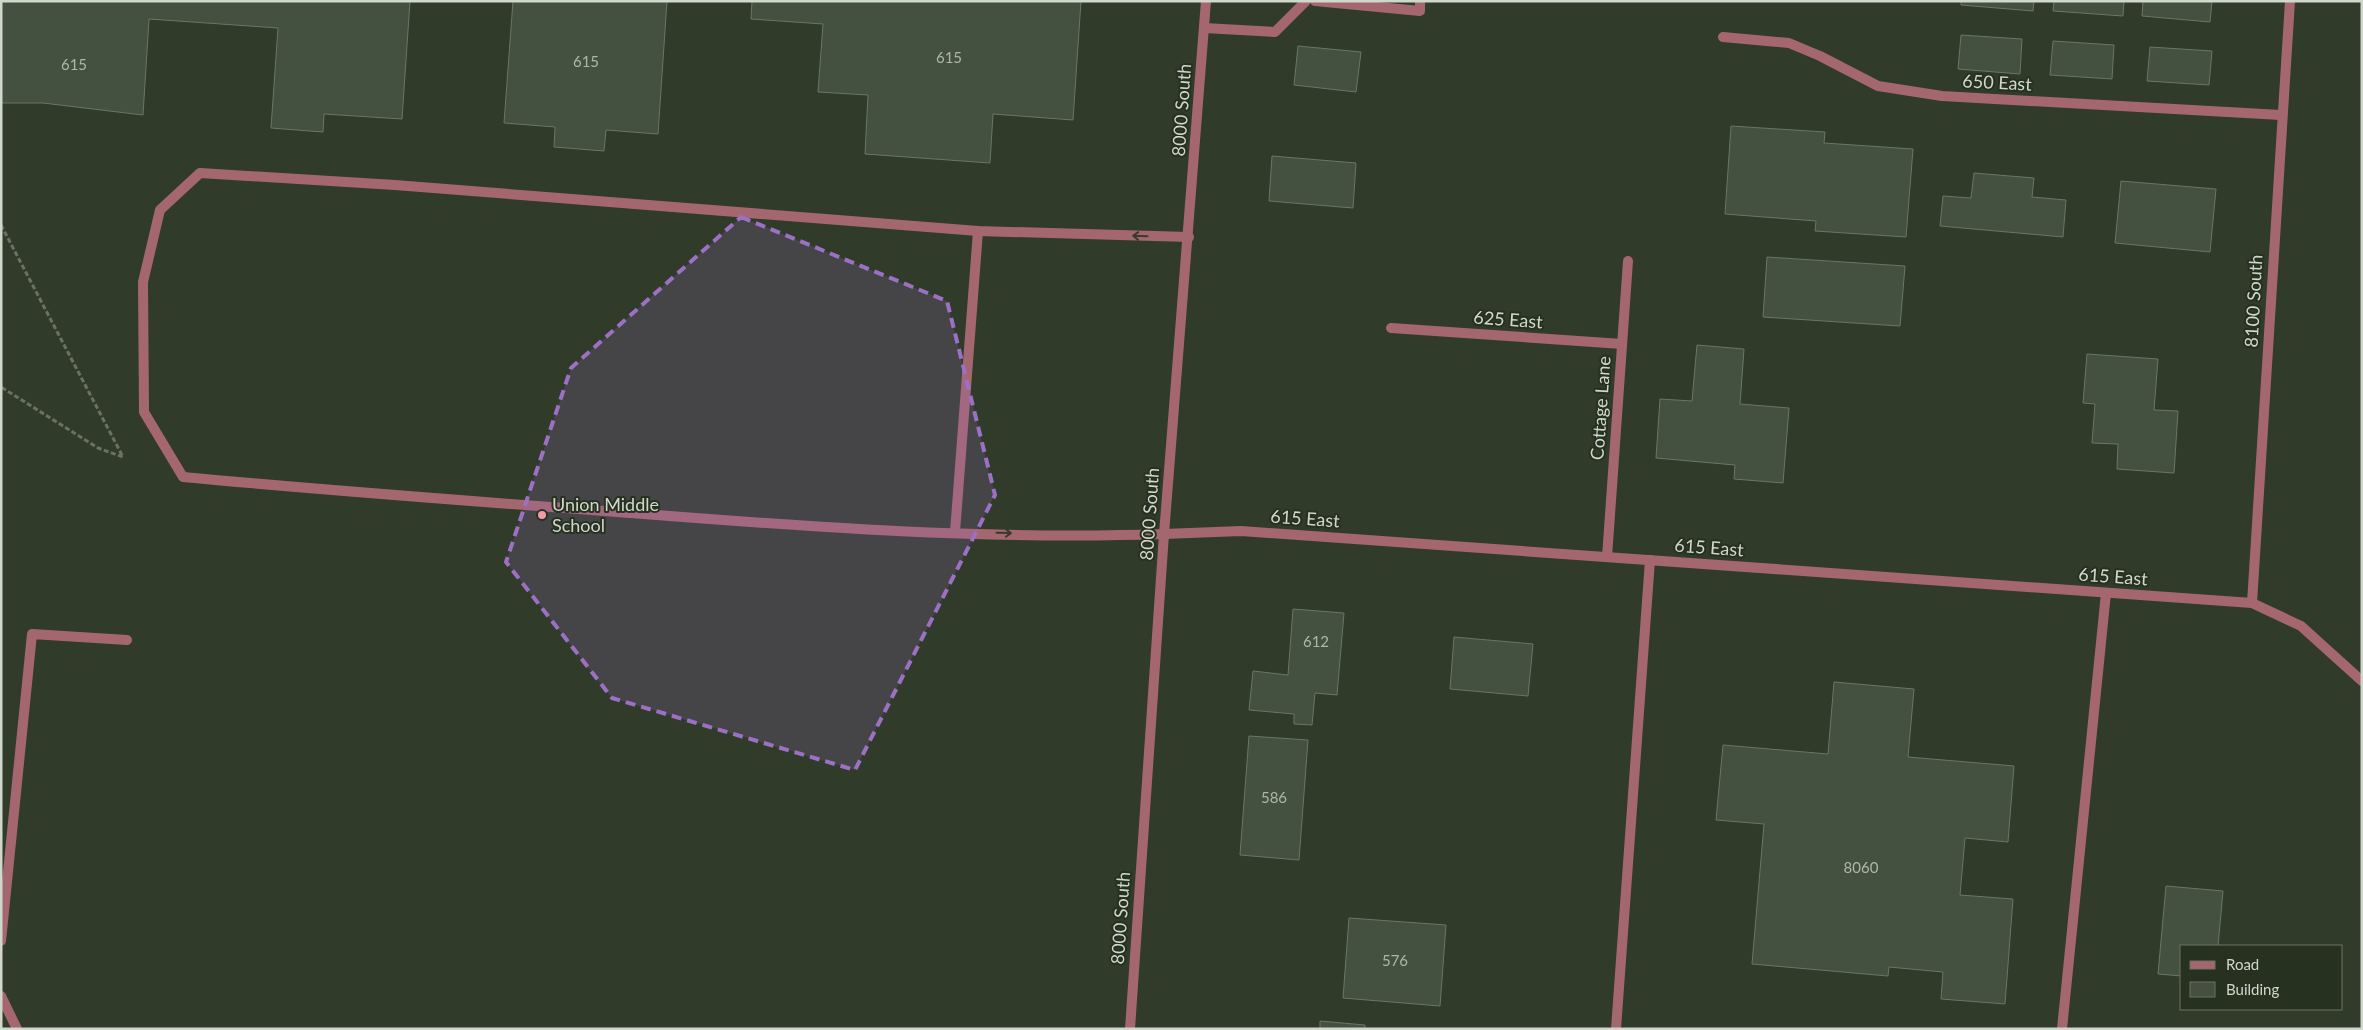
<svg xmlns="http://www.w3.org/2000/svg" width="2363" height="1030" font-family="Lato,sans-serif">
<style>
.building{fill:#455140;stroke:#6a7764}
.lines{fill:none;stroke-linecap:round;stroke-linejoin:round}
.path{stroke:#697264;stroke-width:3;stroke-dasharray:5 2.5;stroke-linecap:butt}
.service{stroke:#a5676f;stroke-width:10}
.minor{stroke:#a5676f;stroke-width:10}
.tertiary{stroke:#a5676f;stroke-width:10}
.oneway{stroke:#39392c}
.marked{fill:#9d70c5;fill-opacity:0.2;stroke:#9d70c5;stroke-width:4;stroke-dasharray:10 6;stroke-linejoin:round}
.poi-dot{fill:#f49aa5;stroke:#263120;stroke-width:2}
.labels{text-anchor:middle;stroke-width:4;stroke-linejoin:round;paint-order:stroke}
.number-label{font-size:15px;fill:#adb6aa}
.street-label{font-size:18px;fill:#d0d7cd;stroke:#263120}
.poi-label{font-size:18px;fill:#d0d7cd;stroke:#263120;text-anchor:start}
</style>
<rect width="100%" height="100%" fill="#303b2a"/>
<g class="building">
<polygon points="1,1 410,1 402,119 324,114 323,132 271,128 278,28 149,19 143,115 43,103 1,103"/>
<polygon points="513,1 667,1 658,134 606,130 604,151 554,147 555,127 504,123"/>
<polygon points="752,1 1081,1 1073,120 993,114 990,163 865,154 868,95 818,92 823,24 751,19"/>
<polygon points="1961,1 2034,1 2033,11 1961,5"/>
<polygon points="2054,1 2124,1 2123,16 2053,11"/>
<polygon points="2143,1 2212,1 2210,22 2142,16"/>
<polygon points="1961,35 2022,39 2020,74 1958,69"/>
<polygon points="2053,41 2114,45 2112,79 2050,75"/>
<polygon points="1298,46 1361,52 1356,92 1294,85"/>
<polygon points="2150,47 2212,51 2209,85 2147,81"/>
<polygon points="1731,126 1825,132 1824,143 1913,149 1906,237 1815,231 1816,221 1725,214"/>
<polygon points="1272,156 1356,163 1353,208 1269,201"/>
<polygon points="1974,173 2034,178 2032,197 2066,200 2063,237 1940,226 1943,196 1971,198"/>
<polygon points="2121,181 2216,189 2210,252 2115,243"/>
<polygon points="1767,257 1905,266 1900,326 1763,317"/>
<polygon points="1697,345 1744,349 1740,404 1789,408 1783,483 1734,479 1735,465 1656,458 1660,399 1692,401"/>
<polygon points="2087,354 2158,359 2154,410 2178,411 2174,473 2117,469 2118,444 2092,443 2095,404 2083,403"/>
<polygon points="1293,609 1344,613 1337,695 1315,693 1312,725 1294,724 1294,714 1249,710 1253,671 1288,675"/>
<polygon points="1454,637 1533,644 1528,696 1450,689"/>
<polygon points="1834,682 1914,689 1908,757 2014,766 2008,842 1965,838 1960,895 2013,899 2005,1004 1941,999 1943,972 1889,967 1888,976 1752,964 1764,824 1716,820 1723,745 1828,754"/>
<polygon points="1249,736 1308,740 1299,860 1240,855"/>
<polygon points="2166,886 2223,891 2218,946 2182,946 2182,976 2158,974"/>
<polygon points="1349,918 1446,925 1440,1006 1343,998"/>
<polygon points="1320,1021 1365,1025 1365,1029 1320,1029"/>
</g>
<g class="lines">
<polyline class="path" points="1,225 123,457 98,448 1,387"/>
<g class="service">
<polyline points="1315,1 1420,11 1420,1"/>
<polyline points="1204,28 1275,32 1306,1"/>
<polyline points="955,532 978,231"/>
<path d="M 1164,534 C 986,540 808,527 631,513 C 482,502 332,491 183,477 L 144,412 L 143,282 L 160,210 L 200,173 L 395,185 L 978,231 L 1189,237"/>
<polyline points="2252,603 2301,626 2362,681"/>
<polyline points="1,941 32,634 127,640"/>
<polyline points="1,996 17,1029"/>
<polyline points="1616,1029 1650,560"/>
<polyline points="2062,1029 2106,593"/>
</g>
<g class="minor">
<polyline points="1723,37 1789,43 1820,56 1878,86 1942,96 2281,115"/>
<polyline points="1391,328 1622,344"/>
<polyline points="1164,534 1241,531 2252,603 2290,1"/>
<polyline points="1607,557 1628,261"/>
</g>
<polyline class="tertiary" points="1130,1029 1164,534 1206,1"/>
</g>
<defs><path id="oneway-shaft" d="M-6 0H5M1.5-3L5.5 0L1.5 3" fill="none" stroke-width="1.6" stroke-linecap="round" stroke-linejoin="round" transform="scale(1.25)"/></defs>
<g class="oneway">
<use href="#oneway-shaft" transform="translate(1140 236) rotate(-178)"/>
<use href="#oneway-shaft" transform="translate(1004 533) rotate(1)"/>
</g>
<path class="marked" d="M 741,217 L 947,301 L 995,495 L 855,770 L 612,698 L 506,562 L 571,368 Z"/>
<circle class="poi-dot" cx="542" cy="515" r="5"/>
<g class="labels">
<g class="number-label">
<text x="949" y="63">615</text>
<text x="586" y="67">615</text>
<text x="74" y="70">615</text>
<text x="1316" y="647">612</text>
<text x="1274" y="803">586</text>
<text x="1861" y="873">8060</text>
<text x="1395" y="966">576</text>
</g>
<g class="street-label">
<text transform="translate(1997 83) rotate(3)" y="6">650 East</text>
<text transform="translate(1182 110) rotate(-86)" y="6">8000 South</text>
<text transform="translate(2254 301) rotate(-87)" y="6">8100 South</text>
<text transform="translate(1508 320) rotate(4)" y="6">625 East</text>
<text transform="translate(1601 408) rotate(-86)" y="6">Cottage Lane</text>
<text transform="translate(1150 514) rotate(-86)" y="6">8000 South</text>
<text transform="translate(1305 519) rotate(4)" y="6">615 East</text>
<text transform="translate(1709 548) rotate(4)" y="6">615 East</text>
<text transform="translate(2113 577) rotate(4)" y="6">615 East</text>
<text transform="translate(1121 918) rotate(-86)" y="6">8000 South</text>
</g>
<g class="poi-label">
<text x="552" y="511">Union Middle<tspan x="552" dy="21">School</tspan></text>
</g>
</g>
<rect width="2363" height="1030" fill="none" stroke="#d0d7cd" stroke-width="5"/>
<rect x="2180" y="945" width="162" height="65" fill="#263120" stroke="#6a7365"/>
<rect x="2190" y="961" width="25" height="8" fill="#a5676f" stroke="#6a7365"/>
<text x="2226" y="970" font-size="15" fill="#d0d7cd">Road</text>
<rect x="2190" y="982" width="25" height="15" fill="#455140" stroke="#6a7365"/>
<text x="2226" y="995" font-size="15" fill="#d0d7cd">Building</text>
</svg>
